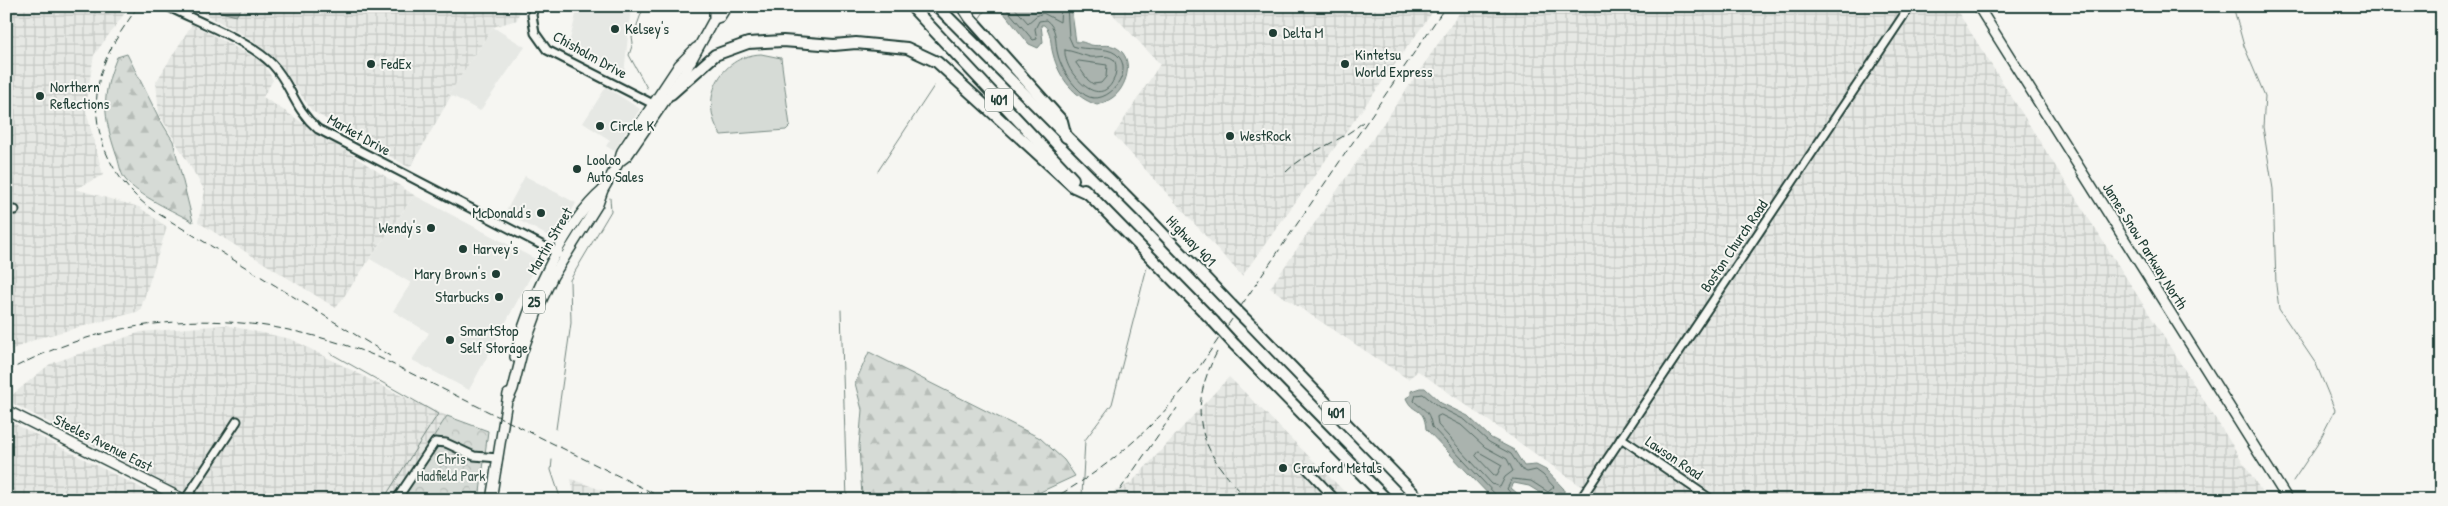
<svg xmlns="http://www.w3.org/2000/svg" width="2448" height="506" font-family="'Patrick Hand',sans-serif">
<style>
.built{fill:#e6e8e4}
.industrial{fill:url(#industrial-grid)}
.forest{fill:url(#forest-firs);stroke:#7a8c85}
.park{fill:url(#park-crowns);stroke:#7a8c85}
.garden{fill:#d6dbd6;stroke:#7a8c85}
.water{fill:#aab3ae;stroke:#72847d}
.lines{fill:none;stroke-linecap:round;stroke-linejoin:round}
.shore{stroke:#576c65;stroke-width:1}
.stream{stroke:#72847d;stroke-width:1}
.minor-casing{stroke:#1f3d34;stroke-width:11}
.major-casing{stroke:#1f3d34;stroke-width:12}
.highway-casing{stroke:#1f3d34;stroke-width:14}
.minor{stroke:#f6f6f2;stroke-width:7}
.major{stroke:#f6f6f2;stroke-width:9}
.highway{stroke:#f6f6f2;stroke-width:10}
.rail{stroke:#1f3d34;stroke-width:1;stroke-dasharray:8 4;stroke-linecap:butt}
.highway-bridge-casing{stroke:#1f3d34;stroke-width:14;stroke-linecap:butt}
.highway-bridge{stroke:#f6f6f2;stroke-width:10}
.poi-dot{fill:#1f3d34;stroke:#f6f6f2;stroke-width:2}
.labels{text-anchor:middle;stroke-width:4;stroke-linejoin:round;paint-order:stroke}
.shield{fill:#f6f6f2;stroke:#60746d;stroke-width:1}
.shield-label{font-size:14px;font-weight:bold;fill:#1f3d34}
.poi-label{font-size:15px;fill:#1f3d34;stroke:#f6f6f2;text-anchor:start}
.street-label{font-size:15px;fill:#1f3d34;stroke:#f6f6f2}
.park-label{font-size:15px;fill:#445d54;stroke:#f6f6f2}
</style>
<defs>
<pattern id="industrial-grid" width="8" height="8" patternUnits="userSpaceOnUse" patternTransform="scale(1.25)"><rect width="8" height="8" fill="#e6e8e4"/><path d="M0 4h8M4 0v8" fill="none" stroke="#c5c8c4"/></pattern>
<pattern id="forest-firs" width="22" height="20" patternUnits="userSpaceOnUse" patternTransform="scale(1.25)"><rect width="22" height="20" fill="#d6dbd6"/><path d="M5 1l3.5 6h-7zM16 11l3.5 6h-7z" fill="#b7bdb8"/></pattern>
<pattern id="park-crowns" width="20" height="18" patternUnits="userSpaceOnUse" patternTransform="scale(1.25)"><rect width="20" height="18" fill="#d6dbd6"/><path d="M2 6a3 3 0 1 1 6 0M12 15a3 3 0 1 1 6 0" fill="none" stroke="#b7bdb8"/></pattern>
</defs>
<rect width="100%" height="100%" fill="#f6f6f2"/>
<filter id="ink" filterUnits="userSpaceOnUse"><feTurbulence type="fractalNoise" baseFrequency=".02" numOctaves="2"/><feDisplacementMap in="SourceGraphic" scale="10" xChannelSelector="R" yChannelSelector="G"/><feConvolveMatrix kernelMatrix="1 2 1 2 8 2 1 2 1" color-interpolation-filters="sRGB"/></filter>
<g filter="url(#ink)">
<g class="built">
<polygon points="578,6 631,6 624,75 568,48"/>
<polygon points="493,27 525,47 480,111 449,94"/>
<polygon points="606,87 640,109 614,151 606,146 610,140 583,123"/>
<polygon points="525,176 576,203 556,240 505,213"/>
<polygon points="414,195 539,261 469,390 412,360 429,333 393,311 411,283 370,259"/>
</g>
<g class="industrial">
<polygon points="6,6 130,6 94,55 85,107 103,175 75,189 139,207 167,227 140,311 39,338 6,352"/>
<polygon points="190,6 521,6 517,20 493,27 449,94 451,96 410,168 312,111 277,60 249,38"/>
<polygon points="1105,6 1437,6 1242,276 1114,135 1160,64"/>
<polygon points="1464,6 1954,6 2267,500 1583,500 1588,491 1418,371 1408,379 1270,288"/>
<polygon points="192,24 263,62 273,80 263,97 414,195 336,308 198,222 205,191 159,114 156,82"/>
<polygon points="225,325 291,339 398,394 447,416 392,500 198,500 6,400 50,364 141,332"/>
<polygon points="1229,377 1353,500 1097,500 1131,483"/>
<polygon points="11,422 165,500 6,500 6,428"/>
<polygon points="571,479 629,500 575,500"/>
</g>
<g class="forest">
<path d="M 127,54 L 159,118 L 173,141 L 193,222 C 174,211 138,196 125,179 C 120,173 119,161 116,154 C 103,115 101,96 117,57 Z"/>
<polygon points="869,352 1040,438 1064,460 1075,476 1023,500 868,500 862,497 859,446 862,410 855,383"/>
</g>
<polygon class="park" points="447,416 488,431 479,500 392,500"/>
<path class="garden" d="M 761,54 L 781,58 L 790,126 L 786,130 L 721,135 C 698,101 719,56 761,54 Z"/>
<g class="water">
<polygon points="219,6 243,6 236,16 218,11"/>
<path d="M 1071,6 L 1076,42 C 1083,41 1084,43 1091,45 C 1099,47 1109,43 1117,48 C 1136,59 1126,89 1112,98 C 1108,101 1102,103 1097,105 C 1074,97 1059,78 1053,54 C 1050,44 1052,32 1044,25 L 1041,25 L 1043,42 L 1038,48 L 1029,44 L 999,7 Z"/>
<path d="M 1420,388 L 1425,388 L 1441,403 L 1468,416 L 1491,438 L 1514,450 L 1524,466 L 1536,465 L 1546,470 L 1564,489 L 1564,493 L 1559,492 L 1547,497 L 1529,486 L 1514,483 L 1511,488 L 1525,500 L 1494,500 L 1426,429 C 1424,405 1413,415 1406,398 L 1411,395 L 1411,391 Z"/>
</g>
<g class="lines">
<g class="shore">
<path d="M 1004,6 L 1033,40 L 1037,39 L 1035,29 L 1039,21 L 1046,20 C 1057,28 1055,39 1057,51 C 1060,67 1071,85 1085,95 C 1107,109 1137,70 1116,54 C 1106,46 1085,51 1073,46 L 1069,37 L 1067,6"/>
<polyline points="1013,6 1028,23 1036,16 1043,13 1060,22 1061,6"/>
<path d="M 1065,50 C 1073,51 1082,55 1090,57 C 1098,58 1106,54 1113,59 C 1123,67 1108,117 1074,75 C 1069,69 1064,57 1065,50 Z"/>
<polygon points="1079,61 1107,65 1106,77 1101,83 1093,84 1088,80 1076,63"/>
<polygon points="1441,415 1461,425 1485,447 1507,459 1513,471 1505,477 1500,487 1492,484 1438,425 1437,417"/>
<polygon points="1479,452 1502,465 1497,475 1494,475 1476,456"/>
<path d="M 1496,500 L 1495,494 L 1432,427 C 1428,409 1427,413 1414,401 L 1416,395 L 1423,394 L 1439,407 L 1465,420 L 1489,442 L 1511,454 L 1521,469 L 1527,472 L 1536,470 L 1543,475 L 1554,487 L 1548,492 L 1531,481 L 1512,479 L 1507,489 L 1517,500"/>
</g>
<g class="stream">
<polyline points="644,6 637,25 637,34 632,36 633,43 629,55 647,88"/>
<polyline points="2233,6 2244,46 2265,96 2263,127 2273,189 2276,285 2279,309 2316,364 2335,410 2317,445 2293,481"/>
<polyline points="979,19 988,6"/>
<polyline points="878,171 934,86"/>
<polyline points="841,310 847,500"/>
<polyline points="330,353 438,414 383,500"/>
<polyline points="556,429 571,323 570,280 611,211 610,198"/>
<polyline points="552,460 551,470 561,500"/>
<polyline points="1079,500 1082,496 1085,440 1112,404 1147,267"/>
</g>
<g class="minor-casing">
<g id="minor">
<path d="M 167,6 C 198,22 248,40 272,64 C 292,85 293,108 318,129 L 559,254"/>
<polyline points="534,6 532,15 535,33 547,50 657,106"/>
<polyline points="6,210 15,210"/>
<polyline points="1621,438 1712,500"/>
<polyline points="1307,469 1336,500"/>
<polyline points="185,500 237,421"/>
<polyline points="396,500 435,442 446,443 474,456 498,458"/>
<polyline points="1580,500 1910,6"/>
</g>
</g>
<g class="major-casing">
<g id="major">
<polyline points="1978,6 2288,500"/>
<polyline points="714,19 720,17 727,6"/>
<polyline points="619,162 627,156 686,70 714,19 714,12 718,6"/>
<path d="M 515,357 C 525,310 565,222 602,191"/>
<polyline points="509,398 513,389 522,353 540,304 553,276 598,204 603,190 619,162 622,151 679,65 696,48"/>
<polyline points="6,410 185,500"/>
<polyline points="491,500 508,394"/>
</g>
</g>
<g class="highway-casing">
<g id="highway">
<polyline points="911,6 1073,179"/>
<polyline points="937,6 1147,217 1231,305"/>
<polyline points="962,6 970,18 1062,121 1066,137"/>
<polyline points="671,94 715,55 748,43 783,41 834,45 856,43 907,48 937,62 1074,187 1087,193"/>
<polyline points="1084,189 1214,322"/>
<polyline points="1252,326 1420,500"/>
<polyline points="1234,344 1387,500"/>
</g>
</g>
<use href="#minor" class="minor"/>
<use href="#major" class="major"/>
<use href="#highway" class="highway"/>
<g class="rail">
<path d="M 138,6 C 127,23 114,40 106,59 C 82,115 105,177 154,211 L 390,356"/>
<path d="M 1286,172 C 1308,150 1340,143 1363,122"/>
<path d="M 1217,352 C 1187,410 1198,448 1242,493"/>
<path d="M 6,372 C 124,307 254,307 378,357 L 667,500"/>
<path d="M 1050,500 C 1104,471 1148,433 1187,385 L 1446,6"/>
<polyline points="1113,500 1177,408"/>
</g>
<g class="highway-bridge-casing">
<g id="highway-bridge">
<polyline points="1231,305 1252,326"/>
<polyline points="1214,322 1234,344"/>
</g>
</g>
<use href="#highway-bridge" class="highway-bridge"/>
</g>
</g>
<g class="poi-dot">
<circle cx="615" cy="29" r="5"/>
<circle cx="1273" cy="33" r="5"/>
<circle cx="371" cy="64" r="5"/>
<circle cx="1345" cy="64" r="5"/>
<circle cx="40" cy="96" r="5"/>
<circle cx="600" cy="126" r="5"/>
<circle cx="1230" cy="136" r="5"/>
<circle cx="577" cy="169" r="5"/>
<circle cx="541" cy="213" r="5"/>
<circle cx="431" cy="228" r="5"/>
<circle cx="463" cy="249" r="5"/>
<circle cx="496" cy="274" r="5"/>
<circle cx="499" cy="297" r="5"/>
<circle cx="450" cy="340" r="5"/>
<circle cx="1283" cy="468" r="5"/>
</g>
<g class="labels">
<g class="shield">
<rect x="985" y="88.5" width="28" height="23" rx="4"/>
<rect x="523" y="290.5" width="22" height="23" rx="4"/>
<rect x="1322" y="401.5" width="28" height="23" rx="4"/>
</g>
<g class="shield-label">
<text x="999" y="105">401</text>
<text x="534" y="307">25</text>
<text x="1336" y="418">401</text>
</g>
<g class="poi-label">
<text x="625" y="34">Kelsey's</text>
<text x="1283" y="38">Delta M</text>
<text x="1355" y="60">Kintetsu<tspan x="1355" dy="17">World Express</tspan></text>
<text x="381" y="69">FedEx</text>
<text x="50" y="92">Northern<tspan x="50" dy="17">Reflections</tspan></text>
<text x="610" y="131">Circle K</text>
<text x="1240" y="141">WestRock</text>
<text x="587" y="165">Looloo<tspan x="587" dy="17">Auto Sales</tspan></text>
<text x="531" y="218" text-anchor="end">McDonald's</text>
<text x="421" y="233" text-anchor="end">Wendy's</text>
<text x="473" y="254">Harvey's</text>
<text x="486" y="279" text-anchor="end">Mary Brown's</text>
<text x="489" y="302" text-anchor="end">Starbucks</text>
<text x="460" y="336">SmartStop<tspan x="460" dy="17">Self Storage</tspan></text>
<text x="1293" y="473">Crawford Metals</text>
</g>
<g class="street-label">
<text transform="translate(590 55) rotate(29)" y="5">Chisholm Drive</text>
<text transform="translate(359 135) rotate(29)" y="5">Market Drive</text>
<text transform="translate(550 241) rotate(-60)" y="5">Martin Street</text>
<text transform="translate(1191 241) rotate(46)" y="5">Highway 401</text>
<text transform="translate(1734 246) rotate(-56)" y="5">Boston Church Road</text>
<text transform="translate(2145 246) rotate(58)" y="5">James Snow Parkway North</text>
<text transform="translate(103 443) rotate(27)" y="5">Steeles Avenue East</text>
<text transform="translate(1674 458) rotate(34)" y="5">Lawson Road</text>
</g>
<g class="park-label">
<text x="451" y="464">Chris<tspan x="451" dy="17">Hadfield Park</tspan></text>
</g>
</g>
<rect width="2448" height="506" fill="none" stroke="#f6f6f2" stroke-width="25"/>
<rect x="12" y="12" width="2423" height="481" fill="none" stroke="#1f3d34" stroke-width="2" filter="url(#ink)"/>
</svg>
